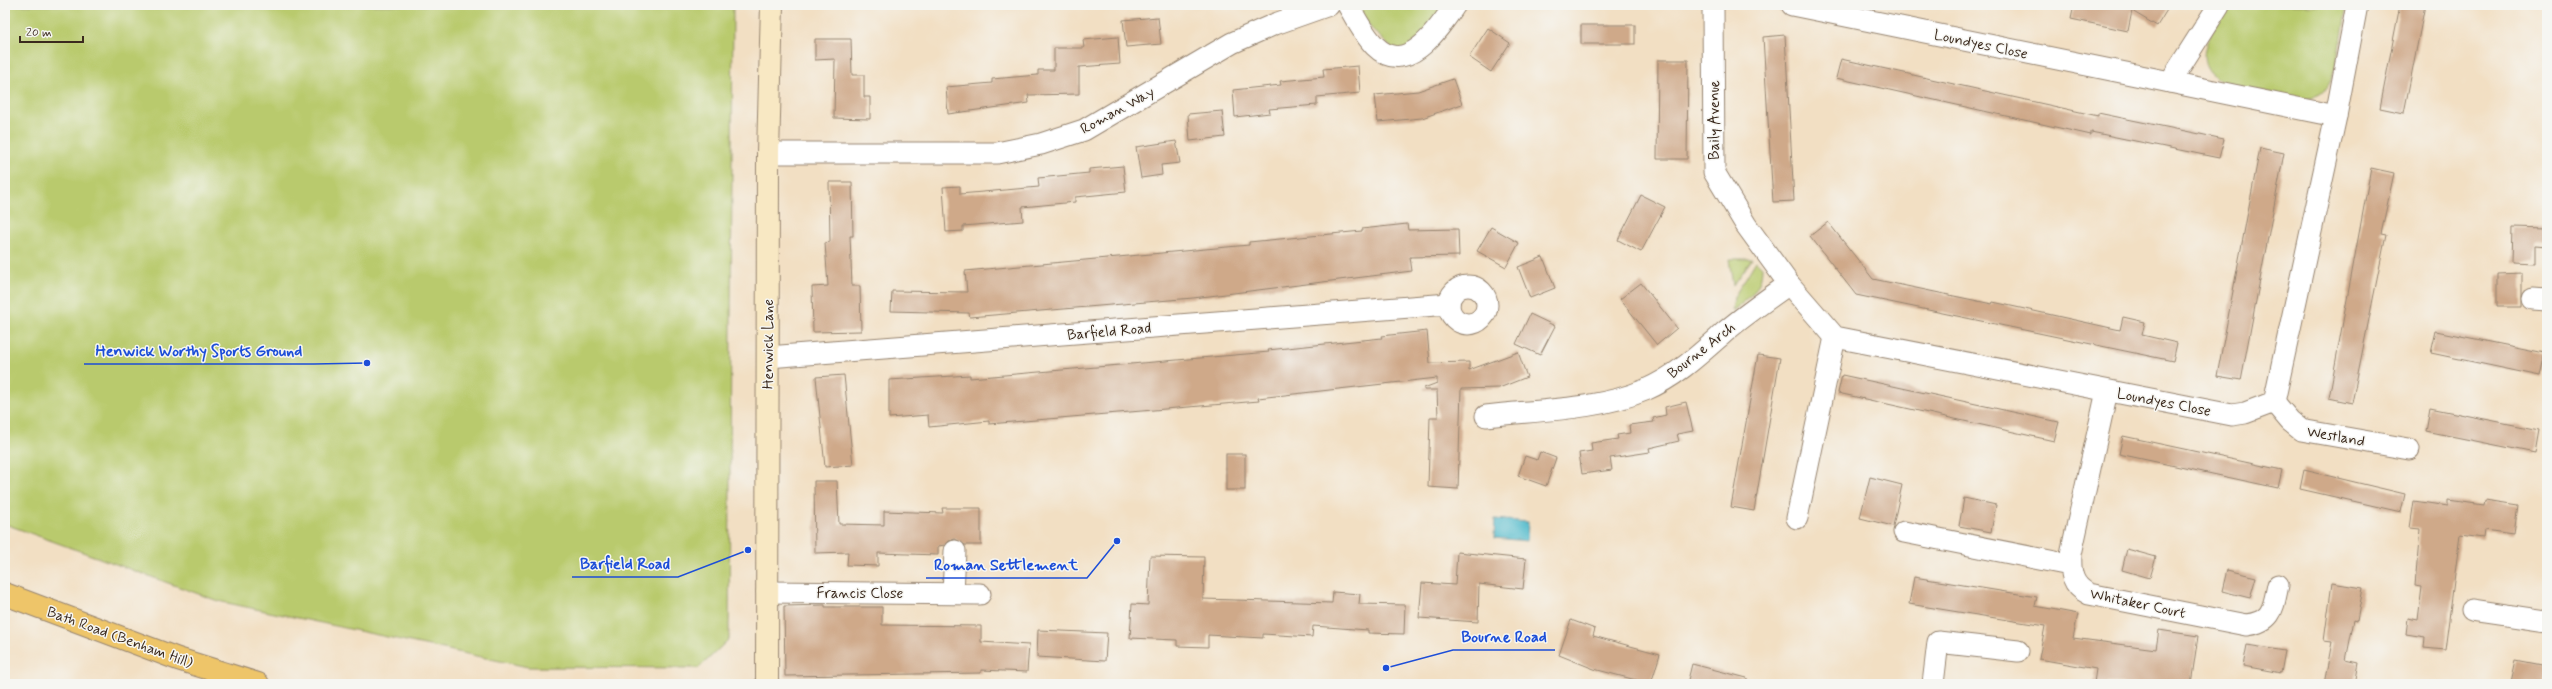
<svg xmlns="http://www.w3.org/2000/svg" width="2552" height="689" font-family="Mynerve,sans-serif">
<style>
.green{fill:#b9ca6d;stroke:#7a7a46}
.water{fill:#4eb9cb;stroke:#447274}
.building{fill:#cfa989}
.lines{fill:none;stroke-linecap:round;stroke-linejoin:round}
.street-casing{stroke:#968470;stroke-width:23}
.secondary-casing{stroke:#968470;stroke-width:24}
.primary-casing{stroke:#968470;stroke-width:24}
.street{stroke:#fff;stroke-width:21}
.secondary{stroke:#f8e8c3;stroke-width:22}
.primary{stroke:#eec569;stroke-width:22}
.labels{text-anchor:middle;stroke-width:3;stroke-linejoin:round;paint-order:stroke}
.street-label{font-size:15px;fill:#3b2a1e;stroke:#f6f6f2}
.leader{fill:none;stroke:#1d4ed8;stroke-width:1.5}
.callout-dot{fill:#1d4ed8;stroke:#f6f6f2;stroke-width:1.5}
.callout-label{font-size:16px;text-anchor:middle;font-weight:bold;fill:#1d4ed8;stroke:#f6f6f2;stroke-width:3;stroke-linejoin:round;paint-order:stroke}
</style>
<rect width="100%" height="100%" fill="#f6f6f2"/>
<filter id="ink" filterUnits="userSpaceOnUse"><feTurbulence type="fractalNoise" baseFrequency=".025" numOctaves="2"/><feDisplacementMap in="SourceGraphic" scale="8" xChannelSelector="R" yChannelSelector="G"/><feConvolveMatrix kernelMatrix="1 2 1 2 8 2 1 2 1" color-interpolation-filters="sRGB"/></filter>
<filter id="wash" filterUnits="userSpaceOnUse"><feTurbulence type="fractalNoise" baseFrequency=".012" numOctaves="4" result="noise"/><feDisplacementMap in="SourceGraphic" scale="16" xChannelSelector="R" yChannelSelector="G"/><feGaussianBlur stdDeviation="0.9" result="paint"/><feColorMatrix in="noise" values="0 0 0 0 0 0 0 0 0 0 0 0 0 0 0 0 0 1.4 0 .05"/><feComposite in="paint" operator="in"/></filter>
<g filter="url(#wash)">
<rect width="100%" height="100%" fill="#f2dfc3"/>
<g class="green">
<polygon points="5,5 733,5 729,639 699,668 528,667 218,601 5,524"/>
<polygon points="1348,5 1455,5 1399,56"/>
<path d="M 2228,5 L 2347,5 C 2343,26 2338,84 2320,95 C 2314,98 2308,99 2302,99 L 2225,84 C 2185,64 2212,32 2228,5 Z"/>
<polygon points="1729,259 1752,259 1733,286"/>
<path d="M 1756,261 L 1762,267 C 1762,289 1748,299 1732,311 L 1734,297 Z"/>
</g>
<polygon class="water" points="1495,519 1528,522 1527,541 1494,538"/>
<g id="blocks">
<g class="building">
<polygon points="2074,5 2115,5 2128,8 2123,5 2170,5 2157,26 2132,11 2128,31 2071,19"/>
<polygon points="2400,5 2425,5 2404,113 2380,108"/>
<polygon points="1158,17 1161,44 1126,47 1123,20"/>
<rect x="1581" y="25" width="54" height="19"/>
<polygon points="1488,28 1510,43 1491,72 1469,57"/>
<polygon points="1785,35 1794,201 1773,202 1763,37"/>
<polygon points="1118,37 1120,64 1079,67 1079,94 1028,95 1029,103 948,114 946,87 992,83 992,79 1038,75 1038,70 1054,70 1054,48 1084,48 1083,40"/>
<polygon points="815,39 851,39 852,75 864,75 864,97 870,97 870,119 834,118 835,59 815,60"/>
<polygon points="1841,59 2098,116 2098,113 2224,139 2219,158 2091,132 2091,135 1836,78"/>
<polygon points="1658,60 1688,60 1687,159 1657,159"/>
<polygon points="1358,66 1360,93 1317,97 1317,105 1269,109 1270,113 1235,117 1233,90 1281,85 1280,81 1324,77 1323,69"/>
<polygon points="1453,79 1462,104 1422,118 1378,122 1375,95 1418,91"/>
<polygon points="1222,111 1225,137 1190,141 1188,114"/>
<polygon points="1176,141 1180,163 1161,165 1162,175 1141,178 1136,147"/>
<polygon points="2260,148 2284,153 2241,380 2217,376"/>
<polygon points="1123,166 1126,192 1075,197 1075,202 1022,207 1023,221 963,226 963,231 946,232 943,187 960,186 960,194 1039,187 1038,178 1089,173 1089,169"/>
<polygon points="2371,168 2394,173 2381,234 2386,235 2352,403 2329,398"/>
<polygon points="829,182 852,182 853,236 850,236 852,286 860,286 861,331 813,332 812,287 828,286 825,243 830,242"/>
<polygon points="1641,195 1665,207 1641,252 1618,240"/>
<polygon points="1828,222 1873,279 1992,304 1993,302 2120,330 2123,317 2145,322 2142,335 2177,343 2173,361 1856,295 1810,236"/>
<polygon points="1407,224 1408,230 1458,229 1459,256 1410,257 1412,271 1193,298 970,317 969,313 891,311 892,291 967,292 965,271 1249,245 1249,242 1362,231 1362,229"/>
<polygon points="1491,227 1519,243 1506,267 1477,251"/>
<polygon points="2513,227 2547,228 2547,246 2535,245 2535,263 2512,262"/>
<polygon points="1543,257 1555,288 1530,298 1518,267"/>
<polygon points="2522,273 2522,307 2497,307 2497,274"/>
<polygon points="1641,283 1677,328 1657,345 1620,299"/>
<polygon points="1530,314 1555,326 1540,355 1516,344"/>
<polygon points="1427,331 1430,363 1469,362 1469,370 1518,352 1527,377 1499,388 1461,389 1458,489 1428,487 1430,417 1438,417 1437,390 1424,390 1424,388 1437,383 1437,378 1258,398 1259,401 989,424 989,421 929,427 928,415 889,418 889,380 970,375 970,378 1269,352 1268,350 1382,338 1381,336"/>
<polygon points="2436,331 2545,353 2540,376 2431,353"/>
<polygon points="1758,355 1780,358 1754,511 1731,507"/>
<polygon points="844,375 853,465 825,467 816,377"/>
<polygon points="1842,375 2059,422 2054,441 1838,393"/>
<polygon points="1686,402 1693,431 1677,434 1679,441 1649,448 1650,452 1610,458 1612,470 1582,474 1579,453 1592,451 1591,443 1618,439 1617,435 1630,433 1629,425 1654,422 1653,418 1666,415 1665,407"/>
<polygon points="2430,408 2539,430 2535,453 2426,431"/>
<polygon points="2123,436 2282,470 2278,488 2119,454"/>
<polygon points="1540,452 1556,458 1546,486 1518,476 1525,456 1537,460"/>
<rect x="1226" y="454" width="19" height="36"/>
<polygon points="2304,470 2405,494 2401,512 2300,489"/>
<polygon points="1870,477 1902,485 1893,526 1860,518"/>
<polygon points="814,481 837,481 839,524 884,525 884,511 943,513 942,508 981,508 981,545 965,545 955,539 949,541 945,545 938,546 938,555 878,553 878,566 847,565 848,552 815,553"/>
<polygon points="1964,498 1996,505 1991,532 1959,526"/>
<polygon points="2448,500 2484,505 2485,500 2518,505 2514,534 2484,530 2483,538 2460,535 2445,650 2424,648 2425,637 2406,634 2408,618 2418,620 2422,587 2415,586 2420,529 2410,528 2414,501 2448,506"/>
<polygon points="2127,549 2156,557 2150,578 2122,570"/>
<polygon points="1457,552 1526,559 1523,589 1479,584 1478,622 1419,618 1422,583 1455,585"/>
<polygon points="1150,556 1204,557 1203,599 1332,603 1333,592 1360,594 1359,604 1405,605 1404,634 1368,633 1368,630 1313,626 1312,637 1263,634 1263,638 1208,635 1208,647 1177,646 1177,640 1130,638 1132,604 1148,605"/>
<polygon points="2227,570 2256,577 2250,598 2222,591"/>
<polygon points="1914,577 2037,597 2035,606 2078,614 2073,638 2156,649 2159,630 2198,636 2191,684 2094,683 2096,669 2039,659 2045,626 1909,604"/>
<polygon points="2332,583 2363,588 2357,621 2354,620 2346,660 2359,663 2355,684 2324,684 2332,642 2324,641"/>
<polygon points="825,605 825,607 882,607 882,625 981,626 981,642 1029,645 1027,672 981,670 981,673 785,676 784,606"/>
<polygon points="1571,620 1595,629 1593,636 1660,654 1651,684 1594,669 1559,655"/>
<polygon points="1038,630 1107,633 1105,661 1037,657"/>
<polygon points="2247,645 2285,651 2281,673 2243,666"/>
<polygon points="2516,660 2547,666 2543,684 2511,682"/>
<polygon points="1692,664 1747,678 1747,684 1687,684"/>
</g>
</g>
</g>
<g filter="url(#ink)">
<use href="#blocks" fill-opacity="0" stroke="#968470" stroke-width="1"/>
<g class="lines">
<g class="street-casing">
<g id="street">
<path d="M 1348,5 C 1356,19 1364,35 1375,46 C 1407,78 1439,28 1455,5"/>
<polyline points="1713,5 1714,172 1746,225 1789,284 1835,337 2232,415 2245,413 2274,402 2336,116 2357,5"/>
<polyline points="1792,5 2170,82 2219,5"/>
<polyline points="2170,82 2336,116"/>
<polyline points="768,153 997,153 1041,144 1084,130 1232,43 1275,24 1329,5"/>
<circle cx="1468" cy="305" r="19"/>
<polyline points="2533,299 2547,300"/>
<polyline points="768,357 1449,304"/>
<path d="M 2107,391 L 2071,554 C 2070,572 2072,586 2089,594 L 2246,625 C 2273,622 2273,608 2278,585"/>
<polyline points="2274,402 2290,421 2301,430 2409,449"/>
<path d="M 1486,416 C 1537,410 1598,410 1645,390 C 1676,377 1701,353 1726,331 C 1746,314 1768,299 1789,284"/>
<polyline points="1797,518 1835,337"/>
<polyline points="1904,532 2070,565"/>
<polyline points="767,592 980,594"/>
<polyline points="953,593 955,551"/>
<polyline points="2472,610 2547,621"/>
<polyline points="1933,684 1938,642 2018,651"/>
</g>
</g>
<g class="secondary-casing">
<polyline id="secondary" points="767,684 768,153 772,5"/>
</g>
<g class="primary-casing">
<polyline id="primary" points="5,594 178,659 258,684"/>
</g>
<use href="#street" class="street"/>
<use href="#secondary" class="secondary"/>
<use href="#primary" class="primary"/>
</g>
</g>
<g class="labels">
<g class="street-label">
<text transform="translate(1981 44) rotate(12)" y="5">Loundyes Close</text>
<text transform="translate(1117 110) rotate(-29)" y="5">Roman Way</text>
<text transform="translate(1714 120) rotate(-90)" y="5">Baily Avenue</text>
<text transform="translate(1109 331) rotate(-5)" y="5">Barfield Road</text>
<text transform="translate(768 344) rotate(-90)" y="5">Henwick Lane</text>
<text transform="translate(1701 350) rotate(-38)" y="5">Bourne Arch</text>
<text transform="translate(2164 402) rotate(11)" y="5">Loundyes Close</text>
<text transform="translate(2336 436) rotate(10)" y="5">Westland</text>
<text x="860" y="598">Francis Close</text>
<text transform="translate(2138 603) rotate(12)" y="5">Whitaker Court</text>
<text transform="translate(120 637) rotate(20)" y="5">Bath Road (Benham Hill)</text>
</g>
</g>
<path class="leader" d="M367 363L314 364H84M748 550L678 577H572M1117 541L1087 578H926M1386 668L1453 650H1555"/>
<g class="callout-dot">
<circle cx="367" cy="363" r="4"/>
<circle cx="748" cy="550" r="4"/>
<circle cx="1117" cy="541" r="4"/>
<circle cx="1386" cy="668" r="4"/>
</g>
<g class="callout-label">
<text x="199" y="356">Henwick Worthy Sports Ground</text>
<text x="625" y="569">Barfield Road</text>
<text x="1006" y="570">Roman Settlement</text>
<text x="1504" y="642">Bourne Road</text>
</g>
<rect width="2552" height="689" fill="none" stroke="#f6f6f2" stroke-width="20"/>
<path d="M20 36v6h63v-6" fill="none" stroke="#3b2a1e" stroke-width="2"/>
<text x="26" y="36" font-size="12" fill="#3b2a1e" stroke="#f6f6f2" stroke-width="3" paint-order="stroke">20 m</text>
</svg>
